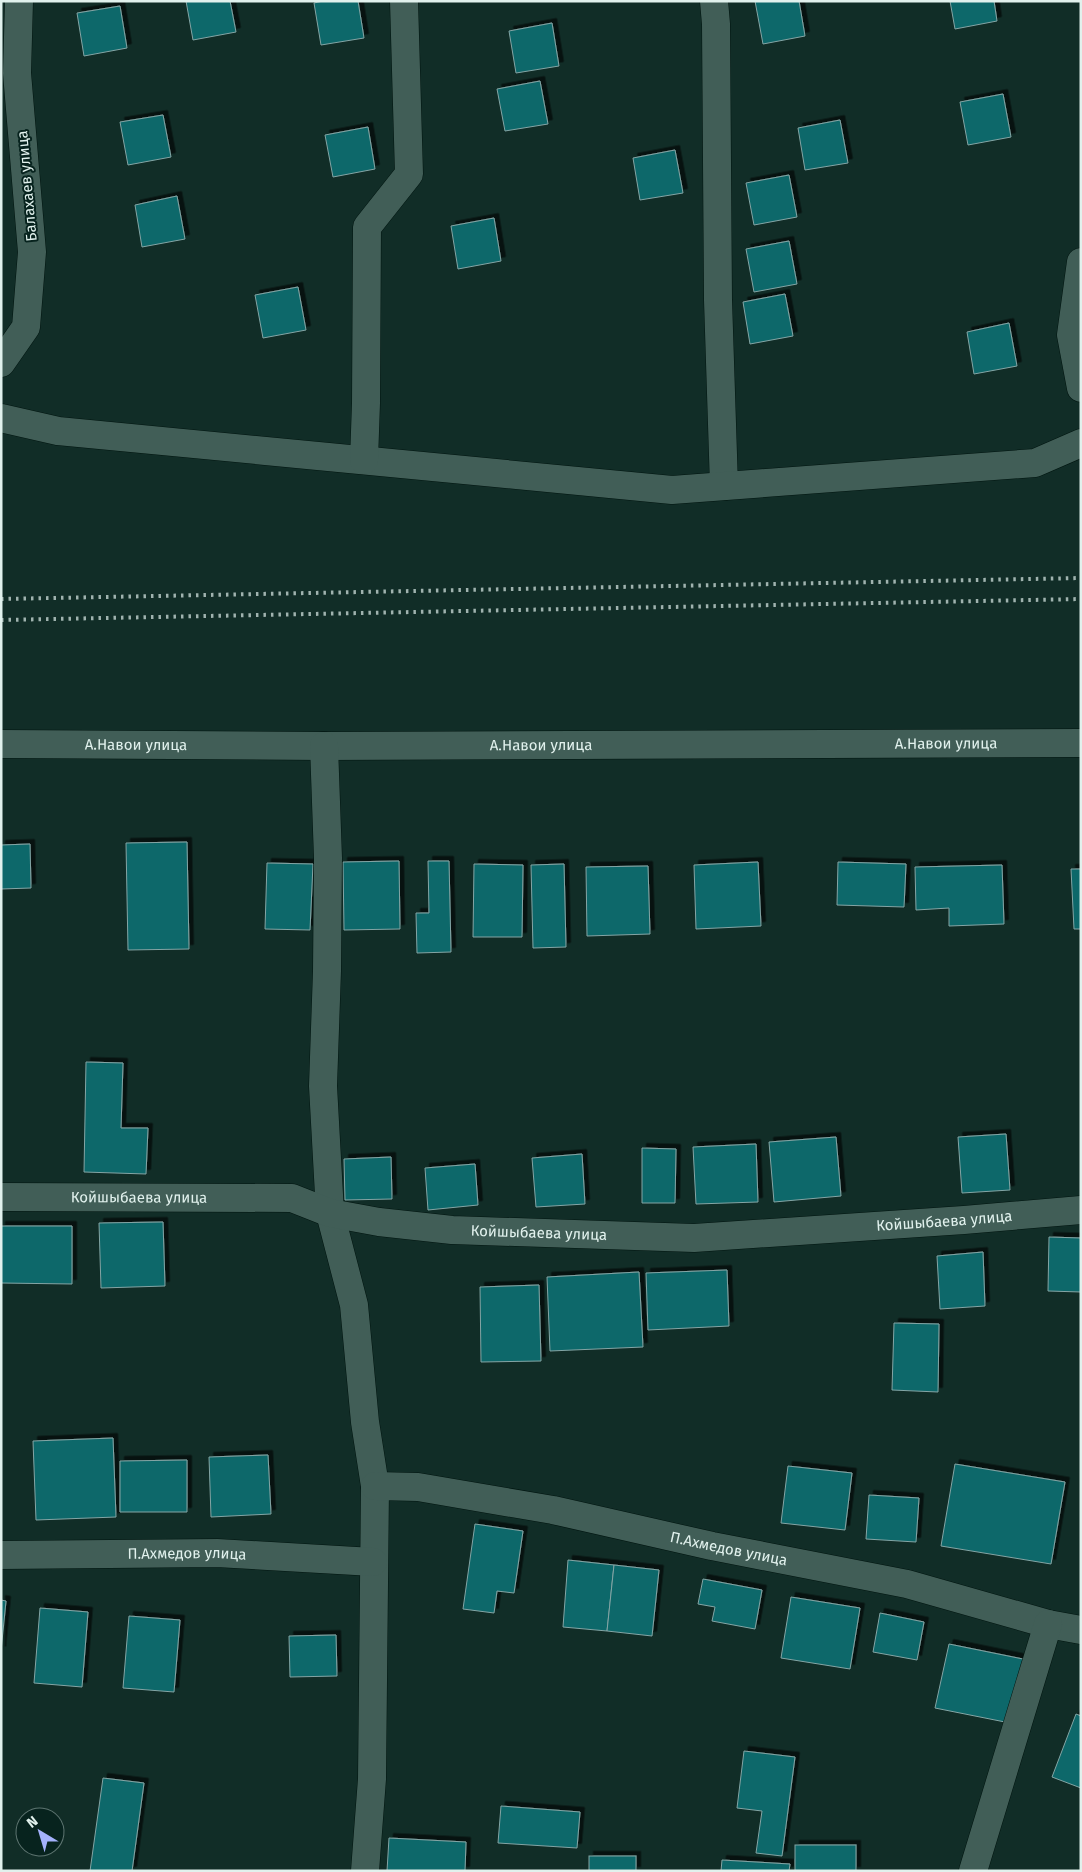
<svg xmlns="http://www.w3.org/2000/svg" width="1082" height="1872" font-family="'Fira Sans',sans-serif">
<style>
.building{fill:#0d686a;stroke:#84a5a5;filter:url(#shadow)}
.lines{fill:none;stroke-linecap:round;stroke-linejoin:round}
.minor-casing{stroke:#001510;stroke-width:29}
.minor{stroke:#415e57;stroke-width:28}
.rail{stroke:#a0b3af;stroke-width:4;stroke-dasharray:2.5 5;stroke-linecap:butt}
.labels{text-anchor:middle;stroke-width:4;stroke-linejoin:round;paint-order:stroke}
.street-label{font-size:15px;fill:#e1f1ed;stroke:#07231e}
</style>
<defs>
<filter id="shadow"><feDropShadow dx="4.5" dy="-4.5" stdDeviation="0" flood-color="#0009"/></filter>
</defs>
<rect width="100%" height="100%" fill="#112d27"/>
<g class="building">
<polygon points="186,1 230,1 236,32 193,40"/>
<polygon points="323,1 358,1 364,38 321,45 314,3"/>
<polygon points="755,1 799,1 805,36 763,44"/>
<polygon points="950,1 994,1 997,21 955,29"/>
<polygon points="120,6 127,48 84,56 77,13"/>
<polygon points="552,23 559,66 516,73 509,31"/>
<polygon points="540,81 548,124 505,131 497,89"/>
<polygon points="1003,94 1011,137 968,145 960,102"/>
<polygon points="163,115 171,157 128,165 120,122"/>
<polygon points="840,120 848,163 805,170 798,128"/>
<polygon points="368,127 375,169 333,177 325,135"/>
<polygon points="675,150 683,193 640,200 633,158"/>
<polygon points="789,175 797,217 754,225 746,183"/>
<polygon points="177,196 185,239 142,247 135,205"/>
<polygon points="494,218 501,261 458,269 451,226"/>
<polygon points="789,241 797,284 754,292 746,249"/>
<polygon points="298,287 306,330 263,338 255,295"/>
<polygon points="785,294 793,336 750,344 743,302"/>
<polygon points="1009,323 1017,366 974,374 967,332"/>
<polygon points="187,842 189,949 128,950 126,843"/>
<polygon points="30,844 31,888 1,889 1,845"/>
<polygon points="399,861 400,929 344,930 343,862"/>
<polygon points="428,861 449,861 451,952 417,953 416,913 429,913"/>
<polygon points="758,862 761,926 696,929 694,865"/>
<polygon points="838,862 906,864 904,907 837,905"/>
<polygon points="267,863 313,864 310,930 265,929"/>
<polygon points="474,864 523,865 522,937 473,937"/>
<polygon points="564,864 566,947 533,948 531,865"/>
<polygon points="1002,865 1004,924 949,926 949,908 916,910 915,867"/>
<polygon points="648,866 650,934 587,936 586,867"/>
<polygon points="1071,869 1081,869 1081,929 1074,929"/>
<polygon points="86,1062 123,1063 121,1128 148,1128 146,1174 84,1172"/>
<polygon points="1006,1134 1010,1190 962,1193 958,1137"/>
<polygon points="836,1137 841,1196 774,1202 769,1142"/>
<polygon points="756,1144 758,1202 696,1204 693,1147"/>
<polygon points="642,1148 676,1149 675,1203 642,1203"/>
<polygon points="582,1154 585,1204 536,1207 532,1158"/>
<polygon points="391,1157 392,1199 345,1200 344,1159"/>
<polygon points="475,1164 478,1205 428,1210 425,1168"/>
<polygon points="163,1222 165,1286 101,1288 99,1223"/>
<polygon points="1,1226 72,1226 72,1284 1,1283"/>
<polygon points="1049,1237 1081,1238 1081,1292 1048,1291"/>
<polygon points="983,1252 985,1306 940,1309 937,1256"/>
<polygon points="727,1270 729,1326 648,1330 646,1273"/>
<polygon points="639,1272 643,1347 550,1351 547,1277"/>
<polygon points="539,1285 541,1361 481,1362 480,1287"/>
<polygon points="894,1323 939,1324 938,1392 892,1390"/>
<polygon points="113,1438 116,1517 36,1520 33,1441"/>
<polygon points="268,1455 271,1514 211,1517 209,1457"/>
<polygon points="187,1460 187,1512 120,1512 120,1461"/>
<polygon points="955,1464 1065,1482 1051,1564 941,1546"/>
<polygon points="788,1466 852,1473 845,1530 781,1523"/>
<polygon points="869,1495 919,1498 916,1542 866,1539"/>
<polygon points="475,1524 523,1531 514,1593 497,1591 494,1613 463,1609"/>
<polygon points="568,1560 614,1565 607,1631 563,1627"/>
<polygon points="614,1565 659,1570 652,1636 607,1631"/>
<polygon points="703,1579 762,1590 755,1629 712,1621 715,1607 698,1604"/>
<polygon points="791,1597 860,1608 850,1669 781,1658"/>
<polygon points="1,1600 6,1601 1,1651"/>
<polygon points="40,1608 88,1612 82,1687 34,1683"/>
<polygon points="880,1613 924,1622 917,1660 873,1652"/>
<polygon points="129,1616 180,1620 174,1692 123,1688"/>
<polygon points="336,1635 337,1676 290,1677 289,1636"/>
<polygon points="949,1644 1023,1659 1010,1723 935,1708"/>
<polygon points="1076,1714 1081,1716 1081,1788 1052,1777"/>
<polygon points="744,1751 795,1757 782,1856 756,1853 762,1811 737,1808"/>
<polygon points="103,1778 144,1783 132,1871 90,1871"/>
<polygon points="501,1806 580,1812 577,1848 498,1843"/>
<polygon points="389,1838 466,1842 465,1871 387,1871"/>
<rect x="795" y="1845" width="61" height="26"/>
<rect x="589" y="1856" width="47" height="15"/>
<polygon points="722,1860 790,1864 789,1871 721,1871"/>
</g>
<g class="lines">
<g class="minor-casing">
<g id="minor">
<polyline points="714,1 716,24 718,300 724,486"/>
<polyline points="1081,262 1071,335 1081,388"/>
<polyline points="1,363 26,327 32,252 17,73 19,1"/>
<polyline points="1,418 58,431 672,490 1035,463 1081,443"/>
<polyline points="364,460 366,403 367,227 409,174 404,1"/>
<path id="s1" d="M 1,744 L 324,746 L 1081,743"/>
<polyline points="324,746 328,858 327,971 323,1086 330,1213 354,1305 365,1422 375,1486 372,1779 365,1871"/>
<path id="s2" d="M 1,1197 L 292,1198 L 330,1213 L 379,1222 L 452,1230 L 694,1238 L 964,1220 L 1081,1210"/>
<path id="s3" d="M 375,1486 L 418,1487 L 553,1510 L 712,1546 L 907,1584 L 1048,1624 L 1081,1630"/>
<path id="s4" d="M 1,1555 L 217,1553 L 373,1562"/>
<polyline points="973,1871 1048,1624"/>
</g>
</g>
<use href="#minor" class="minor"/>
<g class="rail">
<polyline points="1,599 1081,578"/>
<polyline points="1,620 1081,599"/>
</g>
</g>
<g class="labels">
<g class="street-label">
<text transform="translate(27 186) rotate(-95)" y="5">Балахаев улица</text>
<text dy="5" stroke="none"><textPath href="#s1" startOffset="945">А.Навои улица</textPath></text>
<text dy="5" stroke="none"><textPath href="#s1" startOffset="135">А.Навои улица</textPath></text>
<text dy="5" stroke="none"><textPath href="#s1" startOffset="540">А.Навои улица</textPath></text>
<text dy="5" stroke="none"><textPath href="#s2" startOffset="138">Койшыбаева улица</textPath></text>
<text dy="5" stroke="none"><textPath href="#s2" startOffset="948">Койшыбаева улица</textPath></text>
<text dy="5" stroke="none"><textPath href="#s2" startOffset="542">Койшыбаева улица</textPath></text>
<text dy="5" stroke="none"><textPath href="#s3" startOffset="360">П.Ахмедов улица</textPath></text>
<text dy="5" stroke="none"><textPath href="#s4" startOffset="186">П.Ахмедов улица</textPath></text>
</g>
</g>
<rect width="1082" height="1872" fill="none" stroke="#e1f1ed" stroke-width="5"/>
<g transform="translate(40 1832) rotate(322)"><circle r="24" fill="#07231e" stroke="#5e7571"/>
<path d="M0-4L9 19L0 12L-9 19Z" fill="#a4b2fc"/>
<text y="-8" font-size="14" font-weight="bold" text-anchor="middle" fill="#e1f1ed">N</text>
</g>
</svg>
